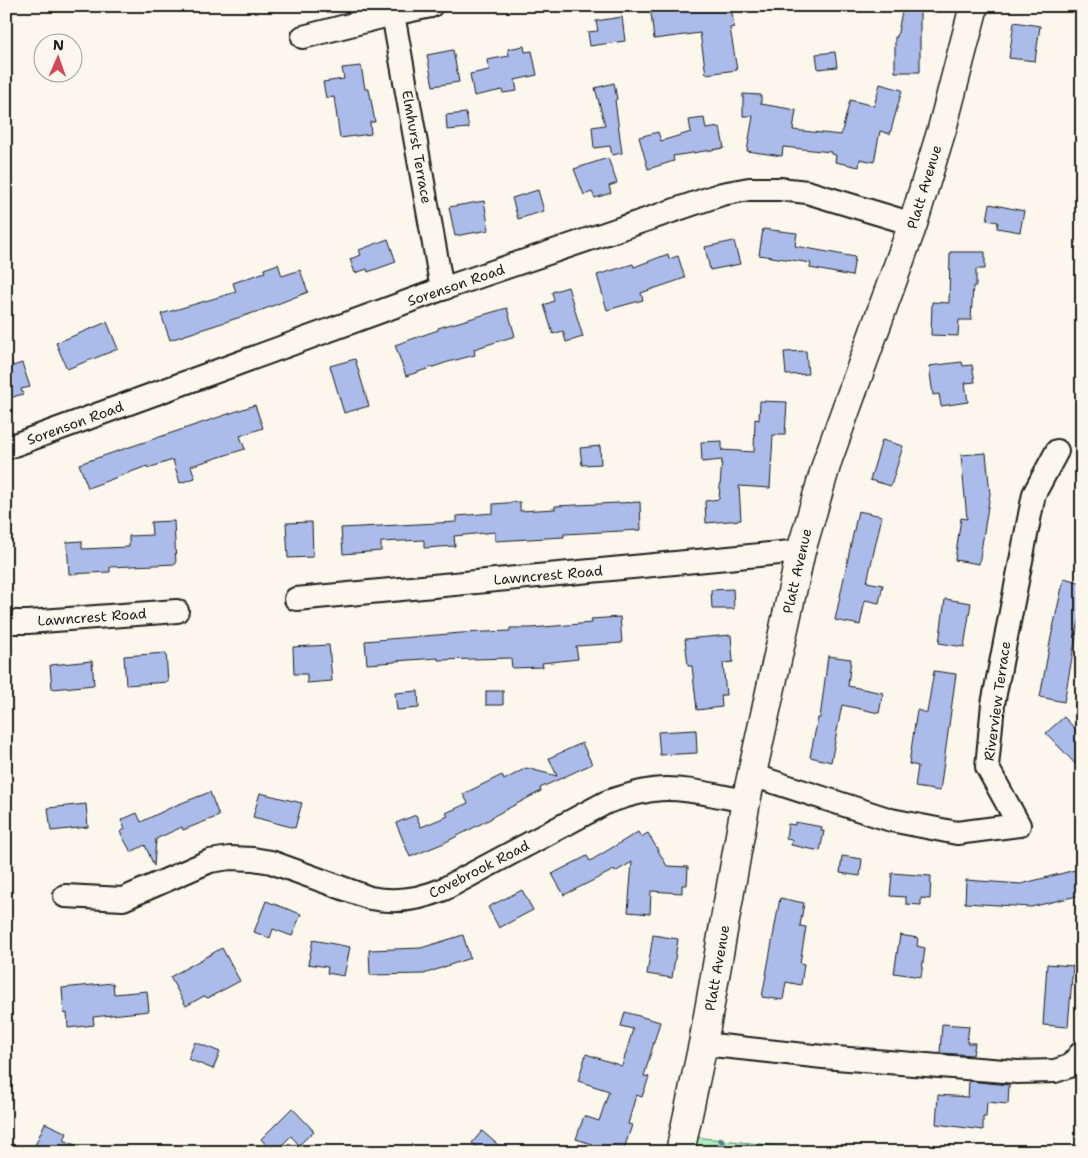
<svg xmlns="http://www.w3.org/2000/svg" width="1088" height="1158" font-family="'Shantell Sans',sans-serif">
<style>
.green{fill:#a8f0bd;stroke:#62866c}
.lines{fill:none;stroke-linecap:round;stroke-linejoin:round}
.stream{stroke:#568190;stroke-width:5.5}
.building{fill:#abbceb;stroke:#1c1c1c}
.minor-casing{stroke:#1c1c1c;stroke-width:26}
.major-casing{stroke:#1c1c1c;stroke-width:31}
.minor{stroke:#fbf7ec;stroke-width:22}
.major{stroke:#fbf7ec;stroke-width:28}
.labels{text-anchor:middle;stroke-width:4;stroke-linejoin:round;paint-order:stroke}
.street-label{font-size:14px;fill:#1c1c1c;stroke:#fbf7ec}
</style>
<rect width="100%" height="100%" fill="#fbf7ec"/>
<filter id="ink" filterUnits="userSpaceOnUse"><feTurbulence type="fractalNoise" baseFrequency=".02" numOctaves="2"/><feDisplacementMap in="SourceGraphic" scale="10" xChannelSelector="R" yChannelSelector="G"/><feConvolveMatrix kernelMatrix="1 2 1 2 8 2 1 2 1" color-interpolation-filters="sRGB"/></filter>
<g filter="url(#ink)">
<polygon class="green" points="694,1137 835,1152 692,1152"/>
<g class="lines">
<polyline class="stream" points="721,1140 728,1152"/>
</g>
<g class="building">
<polygon points="683,6 731,6 734,27 730,28 737,70 706,74 700,33 654,39 651,13 656,12 656,10"/>
<polygon points="903,6 920,6 920,72 895,72 895,37 897,37"/>
<polygon points="622,17 625,41 590,46 588,32 598,31 596,21"/>
<polygon points="1014,22 1040,26 1035,61 1009,58"/>
<polygon points="524,46 525,52 532,51 537,75 515,80 517,91 503,93 502,90 474,96 470,74 489,70 487,60 509,56 508,49"/>
<polygon points="453,50 459,82 433,86 427,55"/>
<polygon points="835,52 837,67 818,69 816,54"/>
<polygon points="361,66 365,89 369,89 375,122 370,122 371,134 340,138 334,97 326,98 323,82 344,79 342,68"/>
<polygon points="614,83 617,99 615,100 622,153 612,155 610,146 594,148 592,127 605,125 595,88"/>
<polygon points="880,84 902,90 890,134 880,131 874,162 860,159 859,167 835,162 836,155 831,154 831,152 783,147 782,156 747,151 753,116 743,116 743,94 761,95 761,104 796,110 793,130 841,135 850,100 874,106"/>
<polygon points="466,113 469,128 447,130 446,115"/>
<polygon points="704,118 706,129 720,127 724,148 673,156 674,161 648,169 639,137 658,132 661,141 691,132 689,120"/>
<polygon points="608,158 617,183 609,186 611,193 595,198 592,192 584,195 574,169"/>
<polygon points="538,190 544,211 518,219 512,198"/>
<polygon points="484,201 489,230 455,236 449,207"/>
<polygon points="990,204 1024,211 1020,232 997,228 998,222 987,220"/>
<polygon points="763,229 797,233 795,246 855,257 852,276 810,268 811,263 759,255"/>
<polygon points="388,239 396,262 368,272 367,269 355,273 350,259 361,255 359,250"/>
<polygon points="734,241 740,264 710,270 705,247"/>
<polygon points="950,252 985,252 985,269 976,269 976,286 973,286 971,320 959,320 958,336 931,335 932,302 949,303"/>
<polygon points="668,254 669,259 678,256 685,278 641,293 643,300 607,310 597,275 633,264 634,267"/>
<polygon points="278,264 282,276 300,270 308,292 262,310 170,340 161,314 236,292 233,283 265,272 264,269"/>
<polygon points="568,287 583,337 566,342 563,331 553,334 544,305 554,301 552,292"/>
<polygon points="507,308 515,336 474,349 475,355 448,362 406,376 395,345 438,330 438,328"/>
<polygon points="107,322 118,349 67,369 56,343"/>
<polygon points="806,351 808,374 786,375 784,352"/>
<polygon points="6,353 8,353 13,366 22,363 30,387 21,389 23,394 6,399"/>
<polygon points="355,359 369,406 344,413 330,366"/>
<polygon points="962,362 963,366 972,365 975,382 965,383 968,402 941,406 939,394 933,395 929,366"/>
<polygon points="760,401 787,402 785,435 773,435 770,488 739,486 741,520 706,523 705,501 719,499 722,460 702,462 701,442 722,441 722,451 722,450 754,452 755,419 759,420"/>
<polygon points="255,405 263,428 240,436 245,449 191,466 195,478 180,483 173,460 148,468 147,466 88,488 79,464"/>
<polygon points="882,440 903,446 891,486 870,480"/>
<polygon points="600,446 601,464 582,465 580,448"/>
<polygon points="986,453 990,494 979,564 955,560 961,518 967,519 961,455"/>
<polygon points="520,502 520,511 555,509 555,506 640,502 641,530 564,534 564,537 495,541 495,532 454,536 455,546 424,548 424,540 381,542 381,551 343,554 341,528 457,522 457,516 493,513 493,504"/>
<polygon points="858,511 882,516 867,582 883,585 879,603 865,600 860,625 835,620"/>
<polygon points="174,521 176,564 110,567 110,572 69,574 67,542 82,541 82,549 129,547 129,536 152,535 151,522"/>
<polygon points="312,522 313,557 288,558 286,523"/>
<polygon points="1064,578 1082,583 1082,613 1078,625 1064,702 1040,697 1051,637"/>
<polygon points="733,589 734,609 712,609 711,590"/>
<polygon points="945,599 971,603 964,647 939,643"/>
<polygon points="620,617 622,643 576,646 578,659 542,663 543,667 512,668 511,658 438,660 438,658 395,661 395,662 367,664 365,641 461,633 510,631 510,628 531,628 592,623 591,619"/>
<polygon points="731,635 733,662 723,663 726,695 721,695 722,707 697,710 692,666 688,666 685,639"/>
<polygon points="329,645 332,681 307,683 307,674 294,674 293,647"/>
<polygon points="166,653 168,682 126,685 124,656"/>
<polygon points="828,656 851,659 848,686 883,693 879,713 842,705 831,762 810,757 818,718 820,718"/>
<polygon points="92,661 94,685 52,689 50,665"/>
<polygon points="934,671 956,674 940,791 915,787 918,766 909,764 917,710 927,713"/>
<polygon points="418,691 419,708 397,710 395,693"/>
<rect x="486" y="691" width="17" height="14"/>
<polygon points="1064,717 1082,736 1082,771 1046,733"/>
<polygon points="696,730 697,753 660,755 658,732"/>
<polygon points="582,743 592,764 540,788 541,791 492,817 492,818 444,843 410,857 396,823 416,815 421,827 448,816 446,813 468,803 463,794 502,775 504,780 526,768 557,776 549,758"/>
<polygon points="210,792 219,816 183,830 182,827 156,839 154,866 145,845 131,852 120,832 125,829 121,820 137,813 141,822 174,806"/>
<polygon points="260,793 302,803 295,828 253,817"/>
<polygon points="86,804 88,827 51,831 48,808"/>
<polygon points="795,822 822,827 821,831 824,831 820,851 791,845 792,840 786,839 788,824 795,825"/>
<polygon points="638,832 641,837 648,833 667,866 688,867 687,885 682,885 682,893 651,891 650,914 628,912 632,862 615,872 614,870 564,895 552,874 587,856 590,861"/>
<polygon points="842,856 862,859 860,876 840,873"/>
<polygon points="1075,870 1081,895 1031,907 965,903 966,880 1021,884"/>
<polygon points="892,873 931,876 930,899 921,898 921,905 906,904 906,897 890,896"/>
<polygon points="522,890 533,910 499,928 488,907"/>
<polygon points="780,898 804,903 800,926 806,927 800,963 804,964 801,985 786,982 783,1000 762,997"/>
<polygon points="266,901 301,914 292,936 273,929 270,938 254,932"/>
<polygon points="463,935 470,958 424,974 370,975 369,950 421,948"/>
<polygon points="653,935 678,939 672,978 647,974"/>
<polygon points="900,935 918,938 917,946 925,948 921,977 894,973"/>
<polygon points="313,940 350,947 344,976 327,973 328,967 308,964"/>
<polygon points="222,948 240,981 208,998 204,996 186,1006 170,977"/>
<polygon points="1047,964 1073,966 1068,1027 1043,1025"/>
<polygon points="113,983 114,994 147,991 149,1011 93,1017 94,1025 68,1028 67,1013 64,1014 62,988"/>
<polygon points="625,1012 660,1022 644,1076 649,1077 642,1097 636,1095 628,1124 632,1125 623,1152 617,1152 576,1139 584,1116 599,1121 609,1091 578,1081 586,1054 622,1066 633,1029 621,1026"/>
<polygon points="942,1024 969,1026 967,1043 975,1043 973,1055 940,1053"/>
<polygon points="195,1042 220,1052 213,1069 188,1059"/>
<polygon points="969,1081 1009,1085 1008,1104 987,1102 986,1117 983,1117 983,1130 936,1124 938,1095 968,1097"/>
<polygon points="292,1108 314,1131 299,1145 291,1136 275,1152 272,1152 261,1139"/>
<polygon points="45,1123 67,1133 64,1140 90,1152 32,1152"/>
<polygon points="482,1131 506,1152 483,1152 472,1143"/>
</g>
<g class="lines">
<g class="minor-casing">
<g id="minor">
<polyline points="390,6 393,14 442,289"/>
<polyline points="303,37 393,14 431,6"/>
<polyline points="6,448 442,289 722,194 749,189 780,189 807,192 913,224"/>
<polyline points="296,599 801,551"/>
<polyline points="6,622 28,622 177,611"/>
<polyline points="752,775 891,820 957,833 1019,825 987,767 993,704 1034,494 1057,451"/>
<path d="M 65,896 L 123,899 L 210,861 L 230,858 L 253,859 L 271,862 L 370,898 C 396,903 419,900 444,889 L 607,802 C 622,797 637,792 653,790 C 682,786 717,796 746,801"/>
<polyline points="703,1044 823,1057 1017,1072 1055,1071 1070,1066 1082,1052"/>
</g>
</g>
<g class="major-casing">
<polyline id="major" points="680,1152 703,1044 746,801 801,551 828,459 913,224 942,129 974,6"/>
</g>
<use href="#minor" class="minor"/>
<use href="#major" class="major"/>
</g>
</g>
<g class="labels">
<g class="street-label">
<text transform="translate(417 147) rotate(80)" y="5">Elmhurst Terrace</text>
<text transform="translate(924 187) rotate(-73)" y="5">Platt Avenue</text>
<text transform="translate(456 285) rotate(-19)" y="5">Sorenson Road</text>
<text transform="translate(75 423) rotate(-20)" y="5">Sorenson Road</text>
<text transform="translate(797 571) rotate(-77)" y="5">Platt Avenue</text>
<text transform="translate(548 575) rotate(-5)" y="5">Lawncrest Road</text>
<text transform="translate(92 617) rotate(-4)" y="5">Lawncrest Road</text>
<text transform="translate(997 701) rotate(-82)" y="5">Riverview Terrace</text>
<text transform="translate(479 869) rotate(-27)" y="5">Covebrook Road</text>
<text transform="translate(717 968) rotate(-80)" y="5">Platt Avenue</text>
</g>
</g>
<rect width="1088" height="1158" fill="none" stroke="#fbf7ec" stroke-width="25"/>
<rect x="12" y="12" width="1063" height="1133" fill="none" stroke="#1c1c1c" stroke-width="2" filter="url(#ink)"/>
<g transform="translate(58 58) rotate(2)"><circle r="24" fill="#fbf7ec" stroke="#a29f99"/>
<path d="M0-4L9 19L0 12L-9 19Z" fill="#d1495b"/>
<text y="-8" font-size="14" font-weight="bold" text-anchor="middle" fill="#1c1c1c">N</text>
</g>
</svg>
